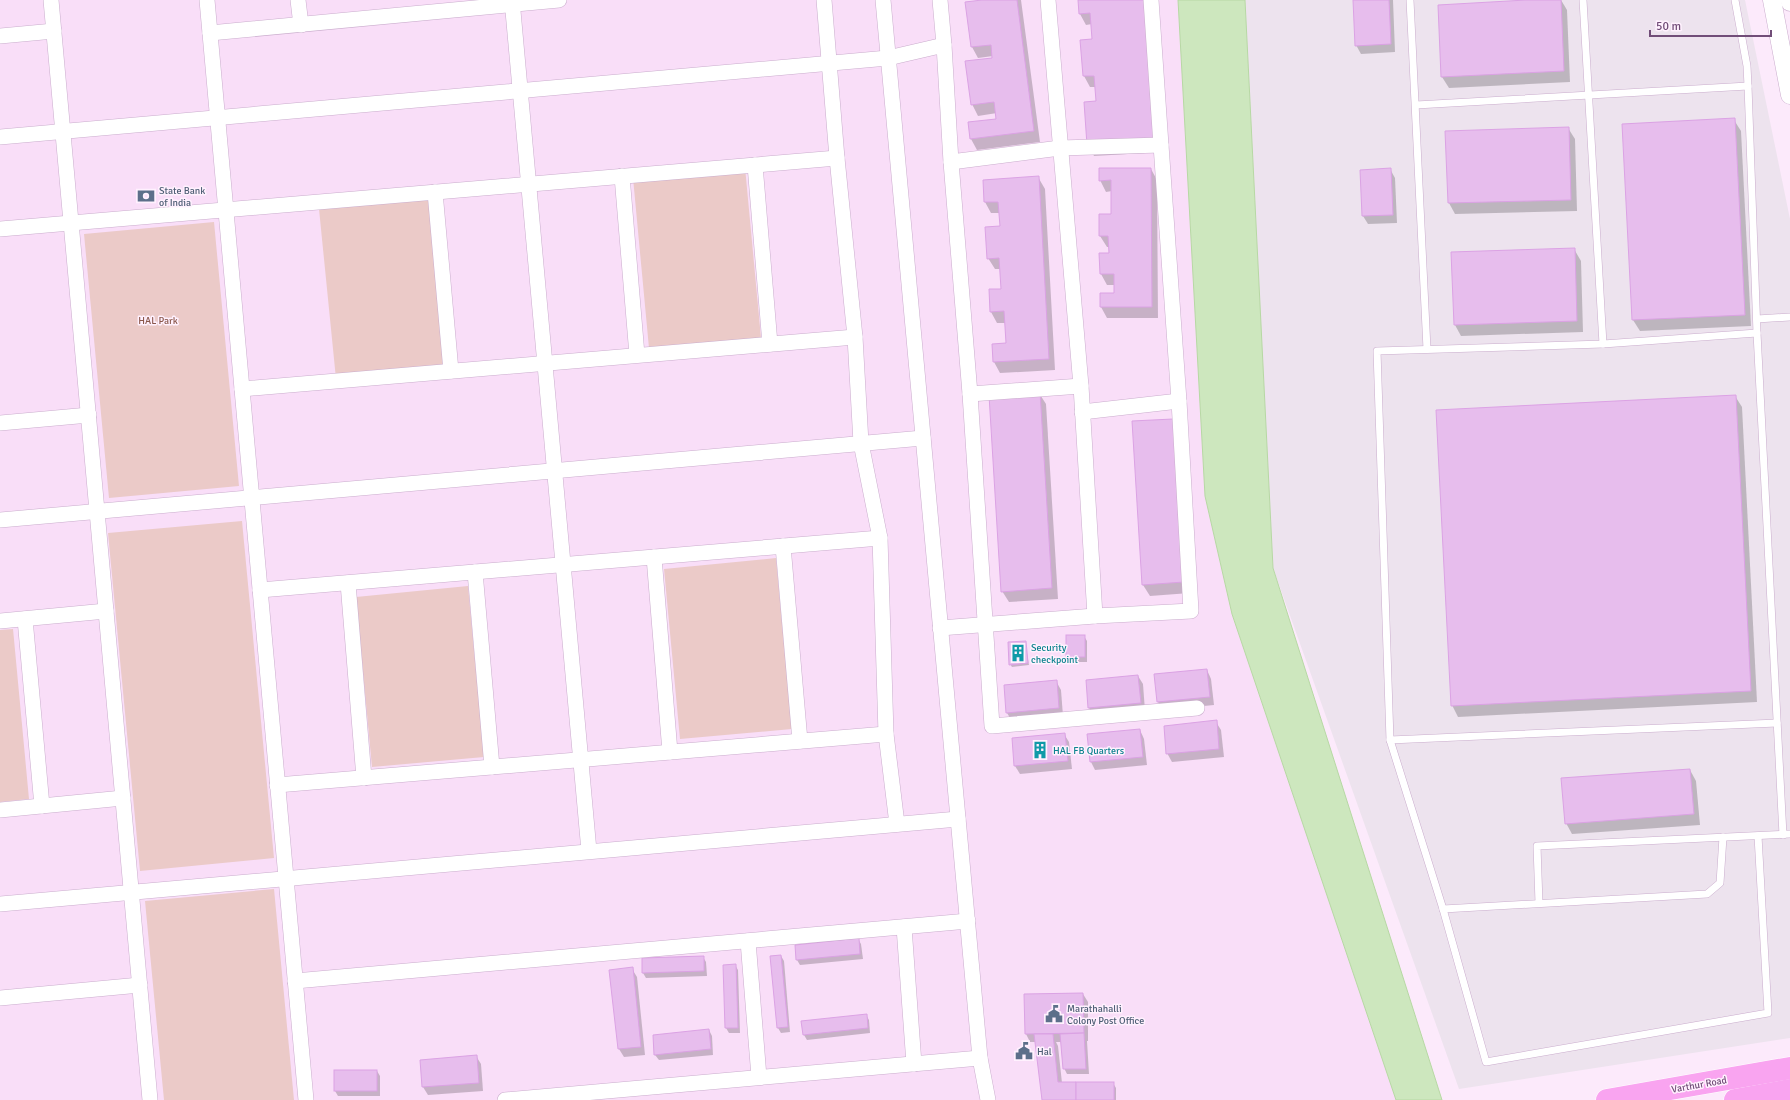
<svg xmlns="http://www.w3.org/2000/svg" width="1790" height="1100" font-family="Signika,sans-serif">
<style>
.residential{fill:#f9def8}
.industrial{fill:#ede3ee}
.green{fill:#ebcac8}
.water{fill:#cde7be;stroke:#b7d8a4}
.shadow{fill:#0003}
.building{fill:#e7bded;stroke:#dba2e4}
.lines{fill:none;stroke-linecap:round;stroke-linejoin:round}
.service-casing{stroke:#caadcd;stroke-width:8}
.minor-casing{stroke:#caadcd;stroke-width:16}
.tertiary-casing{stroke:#caadcd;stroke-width:19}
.primary-casing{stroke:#fff;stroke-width:23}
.service{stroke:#fff;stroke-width:7}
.minor{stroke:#fff;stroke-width:15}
.tertiary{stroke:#fff;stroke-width:18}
.primary{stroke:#f9a4f0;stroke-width:22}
.labels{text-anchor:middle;stroke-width:3;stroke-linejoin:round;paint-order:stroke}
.service-label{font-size:10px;fill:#4e5e75;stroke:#fff1fe;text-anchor:start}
.park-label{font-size:10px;fill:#89564a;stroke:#fff1fe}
.culture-label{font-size:10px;fill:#0d838f;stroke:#fff1fe;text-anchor:start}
.street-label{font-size:10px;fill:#714d78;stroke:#fff1fe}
</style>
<rect width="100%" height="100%" fill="#fceafb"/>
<polygon class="residential" points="0,0 1178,0 1205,496 1232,614 1396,1100 0,1100"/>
<polygon class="industrial" points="1245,0 1745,0 1790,219 1790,1038 1459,1089 1273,568"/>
<g class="green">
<polygon points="745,167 761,338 649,348 633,178"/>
<polygon points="431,199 448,369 336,379 319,209"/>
<polygon points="214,222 239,486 109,498 84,234"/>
<polygon points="242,521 274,858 140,871 108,533"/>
<polygon points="776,558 792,729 680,739 664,569"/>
<polygon points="468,586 484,757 372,767 356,597"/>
<polygon points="13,629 29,799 0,802 0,630"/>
<polygon points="274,889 294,1100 164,1100 145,901"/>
</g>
<polygon class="water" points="1178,0 1245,0 1273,568 1442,1100 1396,1100 1232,614 1205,496"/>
<g class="shadow">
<polygon points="987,0 1021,0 1040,142 977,150 971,139 969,123 997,120 997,113 978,116 972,104 994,59 993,56 978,58 972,47"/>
<polygon points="1079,0 1154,0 1163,152 1094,156 1088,145 1097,102 1096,87 1090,87 1084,76 1081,41 1093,40 1092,24 1086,25 1080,14"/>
<polygon points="1354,0 1393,0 1395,52 1361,54 1356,45"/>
<polygon points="1545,0 1561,0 1567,10 1570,82 1449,88 1442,77 1439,6"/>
<polygon points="1734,120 1741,131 1751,326 1640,331 1633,320"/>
<polygon points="1568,128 1575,139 1577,211 1455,214 1449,203 1446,132"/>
<polygon points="1151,169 1157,180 1158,318 1107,318 1101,307 1115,294 1115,285 1107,285 1101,274 1110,254 1109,247 1107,247 1100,236 1100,215 1112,215 1112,191 1106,192 1100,180"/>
<polygon points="1390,169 1395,178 1397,223 1368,224 1363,216"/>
<polygon points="1038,177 1045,189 1055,370 1000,373 994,362 993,344 1007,344 1006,323 997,323 991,312 1002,290 1001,269 995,269 988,258 1001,227 1000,213 991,213 985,202 984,180"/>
<polygon points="1574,249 1581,261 1583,332 1461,336 1455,325 1452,253"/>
<polygon points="1039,393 1046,404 1058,599 1009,602 1002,591"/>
<polygon points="1735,396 1742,407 1757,702 1458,717 1452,705"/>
<polygon points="1173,420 1190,593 1150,596 1143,585"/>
<polygon points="1084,636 1087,641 1087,662 1070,662 1067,657"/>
<polygon points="1025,642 1029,665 1012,667 1010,664"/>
<polygon points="1207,670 1211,679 1214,705 1162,710 1158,702 1155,675"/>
<polygon points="1138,676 1143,684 1145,711 1094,716 1089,708"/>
<polygon points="1056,681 1061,690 1063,716 1012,721 1007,713 1005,686"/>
<polygon points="1216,722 1221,730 1224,757 1172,762 1167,753"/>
<polygon points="1140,730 1144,739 1147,765 1095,770 1091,762 1088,735"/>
<polygon points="1064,734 1069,742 1072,769 1020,774 1015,766 1013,739"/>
<polygon points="1690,770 1696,781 1700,825 1572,834 1566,823"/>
<polygon points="858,939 861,944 863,959 800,965 797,960"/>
<polygon points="781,956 784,961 790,1032 781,1033 778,1028 771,957"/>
<polygon points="703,957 706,962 707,976 646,978 643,973"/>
<polygon points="735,965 738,970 740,1033 729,1033 726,1028 724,966"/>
<polygon points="632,969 637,977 645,1055 624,1057 619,1049"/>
<polygon points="1083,994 1088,1002 1088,1041 1087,1041 1089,1074 1067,1074 1064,1068 1061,1042 1056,1042 1058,1046 1062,1083 1113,1083 1116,1088 1116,1100 1043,1100 1036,1042 1030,1042 1026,1034 1025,995"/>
<polygon points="866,1015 869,1020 870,1033 807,1040 804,1035"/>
<polygon points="709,1030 712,1036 713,1055 659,1060 655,1055"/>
<polygon points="476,1056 481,1064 483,1091 428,1095 423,1087 421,1061"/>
<polygon points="377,1071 380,1076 380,1096 338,1096 335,1091"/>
</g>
<g class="building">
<polygon points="982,0 1017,0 1034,131 970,139 968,122 996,119 994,102 971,105 965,61 992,58 991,45 971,47 965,2"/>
<polygon points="1078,0 1149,0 1158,141 1087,145 1084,102 1096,101 1094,76 1083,76 1080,40 1092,39 1090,13 1079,14"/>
<polygon points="1353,0 1389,0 1391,44 1355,46"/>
<polygon points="1526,0 1561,0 1564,71 1441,77 1438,5"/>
<polygon points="1735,118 1745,315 1632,320 1622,124"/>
<polygon points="1569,127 1571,200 1448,203 1445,131"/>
<polygon points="1099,168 1151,168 1152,307 1100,307 1100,293 1114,293 1114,274 1100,274 1099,253 1109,253 1108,236 1099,236 1099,214 1111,214 1111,180 1099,181"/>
<polygon points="1391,168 1393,215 1362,216 1360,170"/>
<polygon points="1039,176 1049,359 993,362 992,344 1006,343 1004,311 990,312 989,289 1001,289 999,258 987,259 985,227 1000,226 998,202 984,202 983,180"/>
<polygon points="1575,248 1577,321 1454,325 1451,252"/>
<polygon points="1040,392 1052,588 1001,592 989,395"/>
<polygon points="1736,395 1751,691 1451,706 1436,410"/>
<polygon points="1173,419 1184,582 1142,585 1132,421"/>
<rect x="1066" y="635" width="19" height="22"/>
<polygon points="1026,641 1028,663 1009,665 1008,642"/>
<polygon points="1207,669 1210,697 1157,702 1154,674"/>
<polygon points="1138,675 1141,703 1088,708 1086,680"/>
<polygon points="1057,680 1059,708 1006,713 1004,685"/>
<polygon points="1217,720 1219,749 1166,754 1164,726"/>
<polygon points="1140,729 1143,757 1090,762 1087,734"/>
<polygon points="1065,733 1068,761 1014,766 1012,738"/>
<polygon points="1690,769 1694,814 1565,824 1561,778"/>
<polygon points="859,938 860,954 796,960 795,945"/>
<polygon points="781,955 788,1027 777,1028 770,956"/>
<polygon points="704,956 704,971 642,973 642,958"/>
<polygon points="736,964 738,1028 725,1028 723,965"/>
<polygon points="633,967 641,1047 618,1049 609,970"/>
<polygon points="1083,993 1084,1033 1025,1034 1024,994"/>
<polygon points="867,1014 868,1028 803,1035 801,1021"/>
<polygon points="709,1029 711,1049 654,1055 653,1035"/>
<polygon points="1084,1033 1086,1069 1063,1069 1060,1034"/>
<polygon points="1034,1034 1053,1034 1058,1082 1076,1082 1076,1100 1042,1100"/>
<polygon points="477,1055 479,1083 422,1087 420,1060"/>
<rect x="334" y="1070" width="43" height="21"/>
<rect x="1076" y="1082" width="38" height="18"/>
</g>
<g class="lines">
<g class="service-casing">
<g id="service">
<polyline points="1410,0 1427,349"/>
<polyline points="1583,0 1603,344"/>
<polyline points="1735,0 1747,66 1748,86 1757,333 1783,835"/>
<polyline points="1416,105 1748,86"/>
<polyline points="1757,319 1790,317"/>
<polyline points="1757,333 1603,344 1377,351 1390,740 1443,909 1486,1062 1768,1013 1758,836"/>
<polyline points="1390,740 1777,723"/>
<polyline points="1539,903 1537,846 1790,834"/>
<polyline points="1443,909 1707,894 1720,883 1723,837"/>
</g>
</g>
<g class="minor-casing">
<g id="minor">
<polyline points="51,0 150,1100"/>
<polyline points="207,0 306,1100"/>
<polyline points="298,0 301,25"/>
<polyline points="512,0 589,851"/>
<polyline points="824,0 837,158 855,337 861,443 880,538 886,734 897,824"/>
<polyline points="883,0 980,1058 988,1100"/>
<polyline points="940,0 944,45"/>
<polyline points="1048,0 1081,386 1095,616"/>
<polyline points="1151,0 1161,145"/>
<polyline points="210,33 559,0"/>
<polyline points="0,36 54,31"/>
<polyline points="0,137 888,58 944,45 951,162 1060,148 1161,145 1179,401 1191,611 1095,616 940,628"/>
<polyline points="951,162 970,394 992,726 1197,708"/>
<polyline points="755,165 770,344"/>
<polyline points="622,176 637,355"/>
<polyline points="435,192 451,371"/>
<polyline points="0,229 837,158"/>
<polyline points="242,389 855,337"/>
<polyline points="970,394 1081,386"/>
<polyline points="1082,412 1179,401"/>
<polyline points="0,423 89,415"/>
<polyline points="0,520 923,438"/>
<polyline points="783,546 800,741"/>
<polyline points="654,557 670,752"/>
<polyline points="475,572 492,767"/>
<polyline points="348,583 364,778"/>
<polyline points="260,590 880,538"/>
<polyline points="25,619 42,806"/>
<polyline points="0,621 106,611"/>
<polyline points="277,785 886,734"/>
<polyline points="0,810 123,798"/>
<polyline points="0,904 958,819"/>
<polyline points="904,927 914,1064"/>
<polyline points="748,941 759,1077"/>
<polyline points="295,981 968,921"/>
<polyline points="0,998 140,985"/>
<polyline points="505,1100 980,1058"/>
</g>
</g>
<g class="tertiary-casing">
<g id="tertiary">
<polyline points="1772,0 1790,95"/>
<polyline points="1790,0 1790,2"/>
</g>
</g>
<g class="primary-casing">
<g id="primary">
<polyline points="1607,1100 1790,1068"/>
<polyline points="1735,1100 1790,1090"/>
</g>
</g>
<use href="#service" class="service"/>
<use href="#minor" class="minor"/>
<use href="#tertiary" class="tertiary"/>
<use href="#primary" class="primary"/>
</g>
<defs>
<g id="bank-bare" transform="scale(1.38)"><path d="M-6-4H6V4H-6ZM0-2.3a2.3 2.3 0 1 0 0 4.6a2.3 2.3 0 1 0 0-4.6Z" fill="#5c6f8a" stroke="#fff1fe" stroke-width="2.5" paint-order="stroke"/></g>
<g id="building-bare" transform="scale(1.38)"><path d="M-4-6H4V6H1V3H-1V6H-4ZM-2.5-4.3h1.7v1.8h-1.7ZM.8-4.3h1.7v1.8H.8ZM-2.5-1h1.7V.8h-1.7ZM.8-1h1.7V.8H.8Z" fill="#0f9aa8" stroke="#fff1fe" stroke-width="2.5" paint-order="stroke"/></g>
<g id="civic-bare" transform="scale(1.38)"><path d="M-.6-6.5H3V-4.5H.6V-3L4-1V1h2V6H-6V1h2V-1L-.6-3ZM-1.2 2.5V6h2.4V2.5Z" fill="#5c6f8a" stroke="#fff1fe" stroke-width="2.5" paint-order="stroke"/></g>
</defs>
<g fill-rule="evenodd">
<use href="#bank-bare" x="146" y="196"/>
<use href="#building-bare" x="1018" y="653"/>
<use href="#building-bare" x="1040" y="750"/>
<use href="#civic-bare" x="1054" y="1014"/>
<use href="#civic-bare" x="1024" y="1051"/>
</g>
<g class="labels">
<g class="service-label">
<text x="159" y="194">State Bank<tspan x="159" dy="12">of India</tspan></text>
<text x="1067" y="1012">Marathahalli<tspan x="1067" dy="12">Colony Post Office</tspan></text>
<text x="1037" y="1055">Hal</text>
</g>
<g class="park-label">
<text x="158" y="324">HAL Park</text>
</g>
<g class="culture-label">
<text x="1031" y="651">Security<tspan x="1031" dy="12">checkpoint</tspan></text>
<text x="1053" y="754">HAL FB Quarters</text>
</g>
<g class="street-label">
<text transform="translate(1699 1084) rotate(-10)" y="4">Varthur Road</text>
</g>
</g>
<path d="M1650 30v6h121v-6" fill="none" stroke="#714d78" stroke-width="2"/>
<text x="1656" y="30" font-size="12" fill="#714d78" stroke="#fff1fe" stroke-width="3" paint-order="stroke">50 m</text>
</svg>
